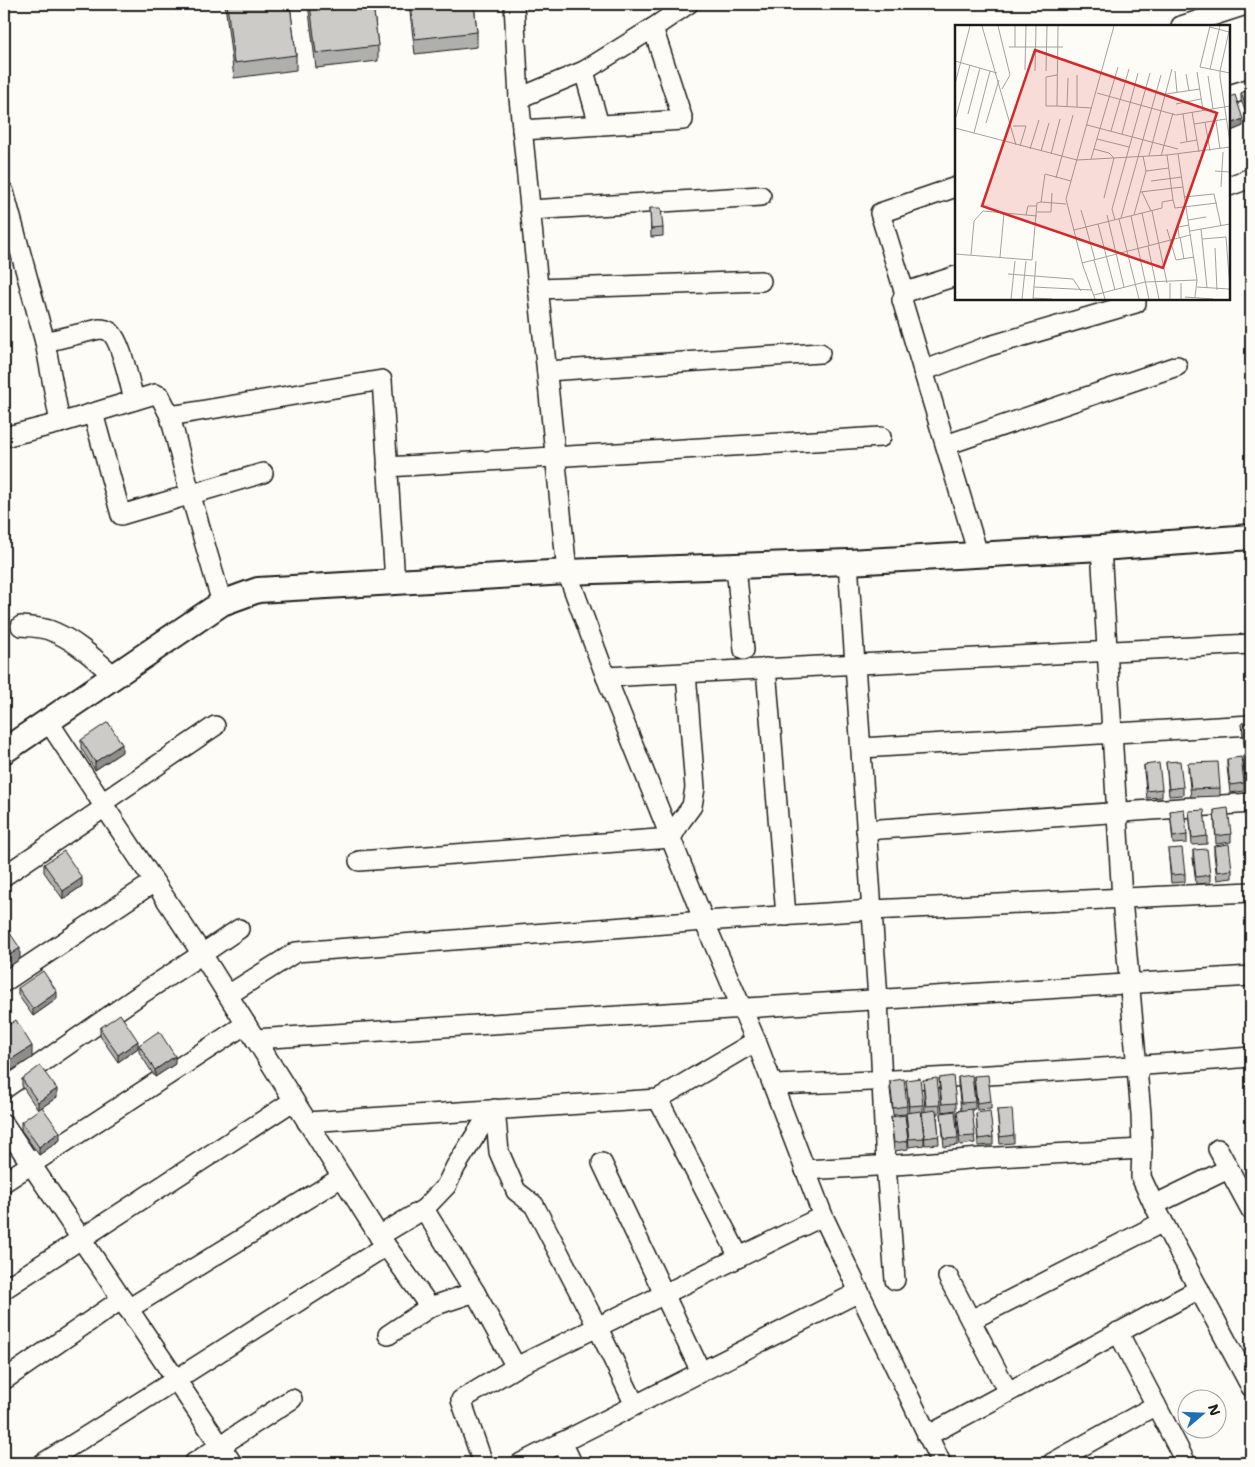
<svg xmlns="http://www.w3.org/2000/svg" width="1255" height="1467" font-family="'Shantell Sans',sans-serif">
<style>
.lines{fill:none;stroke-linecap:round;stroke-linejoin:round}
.minor-casing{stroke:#1c1c1c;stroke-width:22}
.major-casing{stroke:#1c1c1c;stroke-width:28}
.minor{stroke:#fdfcf7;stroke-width:19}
.major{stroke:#fdfcf7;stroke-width:24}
.wall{fill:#afafac;stroke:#1c1c1c}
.shaded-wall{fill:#8f8e8c;stroke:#1c1c1c}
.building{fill:#cccbc8;stroke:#1c1c1c}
.inset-road{fill:none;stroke:#a3a29f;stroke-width:1}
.view{fill:#d62828;fill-opacity:0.15;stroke:#d62828;stroke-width:2.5}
.inset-edge{fill:none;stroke:#1c1c1c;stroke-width:2.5}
</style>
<rect width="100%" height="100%" fill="#fdfcf7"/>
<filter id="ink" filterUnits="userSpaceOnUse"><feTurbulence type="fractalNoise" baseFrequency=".02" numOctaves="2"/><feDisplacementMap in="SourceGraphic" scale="10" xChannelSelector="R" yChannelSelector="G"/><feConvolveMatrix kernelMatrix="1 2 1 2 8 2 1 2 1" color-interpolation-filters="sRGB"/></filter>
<g filter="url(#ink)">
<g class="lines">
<g class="minor-casing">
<g id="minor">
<polyline points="514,4 519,98 567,572 606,677 704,921 756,1041 823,1216 941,1463"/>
<polyline points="1181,26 1249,4"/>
<polyline points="584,71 599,125"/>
<polyline points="1229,95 1251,88"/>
<polyline points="519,98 584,71 653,28 688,4"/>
<polyline points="522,130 683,120 653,28"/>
<polyline points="1229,186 1251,178"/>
<polyline points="4,192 45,342 60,423"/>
<polyline points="530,210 761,196"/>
<polyline points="956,276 909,291 905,294 902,300 978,554"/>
<polyline points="538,289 761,281"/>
<polyline points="905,294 880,213 956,187"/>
<path d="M 45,342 L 99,329 C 103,329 106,329 110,332 C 121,340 130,385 134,400"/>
<polyline points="547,371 820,353"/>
<polyline points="923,371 986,347 1136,303"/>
<polyline points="93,413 121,515 263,473"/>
<polyline points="170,416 382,380 395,582"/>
<polyline points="4,437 60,423 155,394 160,396 170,416 190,493 222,603"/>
<polyline points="946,445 1177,366"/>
<polyline points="387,467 881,437"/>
<polyline points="1101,548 1122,899 1141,1114 1142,1149 1141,1177 1154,1205 1251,1387"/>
<polyline points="848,562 878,999 886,1166 895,1280"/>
<polyline points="736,566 744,650"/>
<path d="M 21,626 C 30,627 41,627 49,630 C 74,639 94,658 114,676"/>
<polyline points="766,668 786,916"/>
<polyline points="606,677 1251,644"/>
<polyline points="48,721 202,954 379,1236 430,1307 475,1292 516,1367 823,1216"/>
<polyline points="861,748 1251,725"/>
<polyline points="102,803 215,726"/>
<polyline points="866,830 1251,803"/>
<polyline points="359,861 671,838 681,821 692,806 695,788 686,673"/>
<polyline points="4,876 105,807"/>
<polyline points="4,982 154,882"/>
<polyline points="228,995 296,952 704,921 872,910 1251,892"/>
<polyline points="255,1039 1251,976"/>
<path d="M 774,1085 C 933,1079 1092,1070 1251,1057"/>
<polyline points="4,1089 141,994 202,954 239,929"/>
<polyline points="658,1099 739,1257"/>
<polyline points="495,1109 499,1152 516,1191 534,1205 597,1326 635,1405"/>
<polyline points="307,1122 658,1099 756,1041"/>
<polyline points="4,1124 232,1463"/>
<polyline points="1218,1149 1251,1210"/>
<polyline points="602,1163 701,1372"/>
<polyline points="805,1170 911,1164 980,1158 1142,1149"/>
<polyline points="4,1182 246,1024"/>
<polyline points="1154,1205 1228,1169"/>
<polyline points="424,1209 475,1292"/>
<polyline points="379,1236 424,1209 446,1186 456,1166 484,1122 495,1120"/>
<polyline points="948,1277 1008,1392"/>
<polyline points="4,1289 293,1101"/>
<polyline points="128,1309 342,1177"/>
<polyline points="971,1320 1163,1222"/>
<polyline points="1118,1332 1186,1463"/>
<polyline points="388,1335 430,1307"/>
<polyline points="4,1380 122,1299"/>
<polyline points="927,1436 1199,1289"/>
<polyline points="562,1442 572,1463"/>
<path d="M 43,1463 C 158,1392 271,1318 386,1246"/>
<polyline points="194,1463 292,1399"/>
<polyline points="483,1463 461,1400 516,1367"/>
<polyline points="521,1463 859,1292"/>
<polyline points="1052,1463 1156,1405"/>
</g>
</g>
<g class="major-casing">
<polyline id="major" points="4,751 222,603 258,590 567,572 848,562 1101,548 1251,537"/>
</g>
<use href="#minor" class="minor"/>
<use href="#major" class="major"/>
</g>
<g class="wall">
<polygon points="225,4 290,4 296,55 296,70 234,78"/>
<polygon points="308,4 373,4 378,46 378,61 316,68"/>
<polygon points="409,4 474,4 477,32 477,47 415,54"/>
<polygon points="1251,89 1250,124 1241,100 1241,93"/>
<polygon points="1229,97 1243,126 1231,131 1229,126"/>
<polygon points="650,208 663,228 663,236 651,237"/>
<polygon points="1242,723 1251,723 1251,789 1246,789 1243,763 1243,756 1245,755"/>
<polygon points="81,740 122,752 95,770 81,748"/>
<polygon points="1227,759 1244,783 1244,791 1230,793 1227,766"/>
<polygon points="1166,762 1183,787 1183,795 1169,796"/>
<polygon points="1188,763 1220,788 1220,796 1191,797 1188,770"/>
<polygon points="1144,765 1162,789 1162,797 1147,798 1144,772"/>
<polygon points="1245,808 1251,808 1251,842 1248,842 1245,816"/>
<polygon points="1214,810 1231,834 1231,842 1216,844"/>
<polygon points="1170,811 1187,835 1187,843 1173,844"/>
<polygon points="1189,811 1207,836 1207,844 1192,845"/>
<polygon points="1214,846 1232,870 1232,878 1217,880 1214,853"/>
<polygon points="1168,849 1185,874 1185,882 1171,883"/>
<polygon points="1193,850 1210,875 1210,883 1196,884 1193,858"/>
<polygon points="44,864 82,886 63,899 44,872"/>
<polygon points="18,988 57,999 33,1016 18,995"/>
<polygon points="100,1028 138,1048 118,1062 100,1036"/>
<polygon points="139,1045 175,1064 155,1077 139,1052"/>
<polygon points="974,1076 991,1101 991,1109 977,1110 974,1084"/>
<polygon points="958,1077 975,1102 975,1109 972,1109 975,1143 960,1145 957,1118 957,1111 961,1110 958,1084"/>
<polygon points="939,1078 956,1103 956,1110 942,1112"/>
<polygon points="22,1079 57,1097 38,1110 22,1086"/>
<polygon points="906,1080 923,1105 923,1112 925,1111 923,1080 940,1105 940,1112 937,1113 939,1144 925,1145 922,1113 921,1113 924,1138 924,1145 909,1147 906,1114 893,1115 890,1089 890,1081 907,1106 907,1113 909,1113"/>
<polygon points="997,1110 1014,1135 1014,1143 1000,1144"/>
<polygon points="941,1113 958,1138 958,1145 944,1147"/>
<polygon points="976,1113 993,1137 993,1145 978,1146"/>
<polygon points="891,1117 908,1141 908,1149 894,1151"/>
<polygon points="21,1122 60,1140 39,1155 21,1130"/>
</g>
<g class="shaded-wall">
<polygon points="1251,116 1251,124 1250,124 1250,117"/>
<polygon points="1243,119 1243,126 1231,131 1231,124"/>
<polygon points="122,744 122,752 95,770 95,762"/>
<polygon points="82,878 82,886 63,899 63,891"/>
<polygon points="20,948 20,959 4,970 4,959"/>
<polygon points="57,992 57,999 33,1016 33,1009"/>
<polygon points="138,1041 138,1048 118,1062 118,1055"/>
<polygon points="32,1046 32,1058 4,1075 4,1064"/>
<polygon points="175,1056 175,1064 155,1077 155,1070"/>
<polygon points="57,1089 57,1097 38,1110 38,1102"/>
<polygon points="60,1132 60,1140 39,1155 39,1147"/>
</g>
<g class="building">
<polygon points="227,4 290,4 296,55 234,63"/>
<polygon points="310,4 373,4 378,46 316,53"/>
<polygon points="411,4 474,4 477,32 415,39"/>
<polygon points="1251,89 1251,116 1250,117 1241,93"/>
<polygon points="1235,95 1243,119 1231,124 1229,119 1229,97"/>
<polygon points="650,208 661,208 663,228 651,229"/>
<polygon points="108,722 122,744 95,762 81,740"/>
<polygon points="1242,723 1251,723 1251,749 1245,750"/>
<polygon points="1251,755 1251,781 1246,782 1243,756"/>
<polygon points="1241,757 1244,783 1230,785 1227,759"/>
<polygon points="1180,761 1183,787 1169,789 1166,762"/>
<polygon points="1218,762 1220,788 1191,789 1188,763"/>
<polygon points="1159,763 1162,789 1147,791 1144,765"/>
<polygon points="1228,808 1231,834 1216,836 1214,810"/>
<polygon points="1245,808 1251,808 1251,834 1248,834"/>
<polygon points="1184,809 1187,835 1173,837 1170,811"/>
<polygon points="1204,810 1207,836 1192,838 1189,811"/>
<polygon points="1229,844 1232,870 1217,872 1214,846"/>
<polygon points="1182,848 1185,874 1171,875 1168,849"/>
<polygon points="1207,849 1210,875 1196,877 1193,850"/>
<polygon points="64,851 82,878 63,891 44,864"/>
<polygon points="5,926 20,948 4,959 4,927"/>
<polygon points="43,971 57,992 33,1009 18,988"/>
<polygon points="120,1014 138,1041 118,1055 100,1028"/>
<polygon points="16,1020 32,1046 4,1064 4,1028"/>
<polygon points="159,1031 175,1056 155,1070 139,1045"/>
<polygon points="40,1066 57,1089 38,1102 22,1079"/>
<polygon points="972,1075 975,1102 961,1103 958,1077"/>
<polygon points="988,1075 991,1101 977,1103 974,1076"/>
<polygon points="953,1076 956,1103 942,1104 939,1078"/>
<polygon points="920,1078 923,1105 909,1106 906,1080"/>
<polygon points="937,1078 940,1105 926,1106 923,1080"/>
<polygon points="904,1079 907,1106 893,1108 890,1081"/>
<polygon points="42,1107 60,1132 39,1147 21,1122"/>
<polygon points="972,1109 975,1136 960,1137 957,1111"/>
<polygon points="1012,1109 1014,1135 1000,1137 997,1110"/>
<polygon points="936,1110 939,1136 925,1138 922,1112"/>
<polygon points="921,1111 924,1138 909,1139 906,1113"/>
<polygon points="955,1111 958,1138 944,1139 941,1113"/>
<polygon points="990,1111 993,1137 978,1139 976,1113"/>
<polygon points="905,1115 908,1141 894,1143 891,1117"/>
</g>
</g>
<g transform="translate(955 25)">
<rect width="275" height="275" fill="#fdfcf7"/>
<path class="inset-road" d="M 27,1 L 61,120M 43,1 L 55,50 L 47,64M 103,1 L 102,81 L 137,83M 255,1 L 245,42 L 265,46 L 275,2M 255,2 L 274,7M 54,22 L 108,22M 60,22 L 60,1M 0,36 L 42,48M 255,44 L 265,1M 70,45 L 71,1M 80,46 L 81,1M 91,46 L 92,1M 220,46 L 222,67M 242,47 L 248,85M 275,48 L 265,46 L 265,52 L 275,117M 231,49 L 234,66M 253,51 L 258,84M 0,59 L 15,1M 142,68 L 221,90 L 275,81M 211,69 L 245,64M 221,79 L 246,74M 102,81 L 91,81 L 91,52 L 102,50M 112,82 L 113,53M 122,82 L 122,50M 237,87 L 244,127M 13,89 L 25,43M 228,89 L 232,117M 1,92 L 15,40M 261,96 L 265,124M 250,97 L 255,126M 31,98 L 44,55M 239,99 L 271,94M 132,100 L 223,124M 58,101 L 71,101 L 65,121M 0,103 L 122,135 L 212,130 L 275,122M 156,106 L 174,44M 19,108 L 35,46M 167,109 L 183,48M 142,114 L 174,122M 225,118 L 242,115M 75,124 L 84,95M 139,124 L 154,128 L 159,133 L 149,173M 86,126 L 94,98M 96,129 L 105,94M 223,129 L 242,255 L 240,272M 194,131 L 217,44M 206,131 L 218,88M 136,134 L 163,42M 191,146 L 214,143M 260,146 L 275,147M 101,153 L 118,90M 196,156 L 227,152M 266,162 L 268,127M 185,167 L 228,162M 187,167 L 196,186M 229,172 L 259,169 L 266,201M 218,175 L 220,183 L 262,178M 86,177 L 111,179M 126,185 L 131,202M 197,186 L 212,258M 82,187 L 96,187 L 97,168M 187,188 L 194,220M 71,190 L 73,181 L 82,181M 152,190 L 169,262M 179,190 L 191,146 L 188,131M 176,191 L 194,274M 166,193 L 206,50M 164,194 L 184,274M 160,195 L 157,184 L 195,48M 233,195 L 251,192M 143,199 L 160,265M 131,202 L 140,235M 212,204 L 221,235 L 239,232M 246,204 L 252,263M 119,205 L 207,183 L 207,177 L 218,175 L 212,130M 235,206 L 275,199M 224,212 L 223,202 L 234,200M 225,212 L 229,234M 247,214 L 271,212 L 275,264M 193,221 L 204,274M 260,223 L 262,265M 0,229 L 77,235 L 82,178 L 86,177 L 90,149 L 116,156M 16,230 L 19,196 L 28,186 L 82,191M 45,232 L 49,188M 139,235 L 150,274M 127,238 L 235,210M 53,249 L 118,254 L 126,266M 215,258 L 215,274M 226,258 L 226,274M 79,262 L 137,265M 242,262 L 274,264 L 275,268M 139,270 L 190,257 L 242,255M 230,272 L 258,274M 78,273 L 97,274M 56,274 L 60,236M 67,274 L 71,236M 78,274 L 81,236M 140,274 L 128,241 L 111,174 L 159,1"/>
<path class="view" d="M 80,25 L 262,88 L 208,243 L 27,181 Z"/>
<rect width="275" height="275" class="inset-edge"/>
</g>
<rect width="1255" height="1467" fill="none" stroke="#fdfcf7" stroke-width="20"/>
<rect x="10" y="10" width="1235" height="1447" fill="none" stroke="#1c1c1c" stroke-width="2" filter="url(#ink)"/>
<g transform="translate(1202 1414) rotate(71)"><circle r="24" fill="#fdfcf7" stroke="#a3a29f"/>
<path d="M0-4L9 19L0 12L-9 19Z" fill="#1f6fb2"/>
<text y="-8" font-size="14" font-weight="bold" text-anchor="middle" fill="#1c1c1c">N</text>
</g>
</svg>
